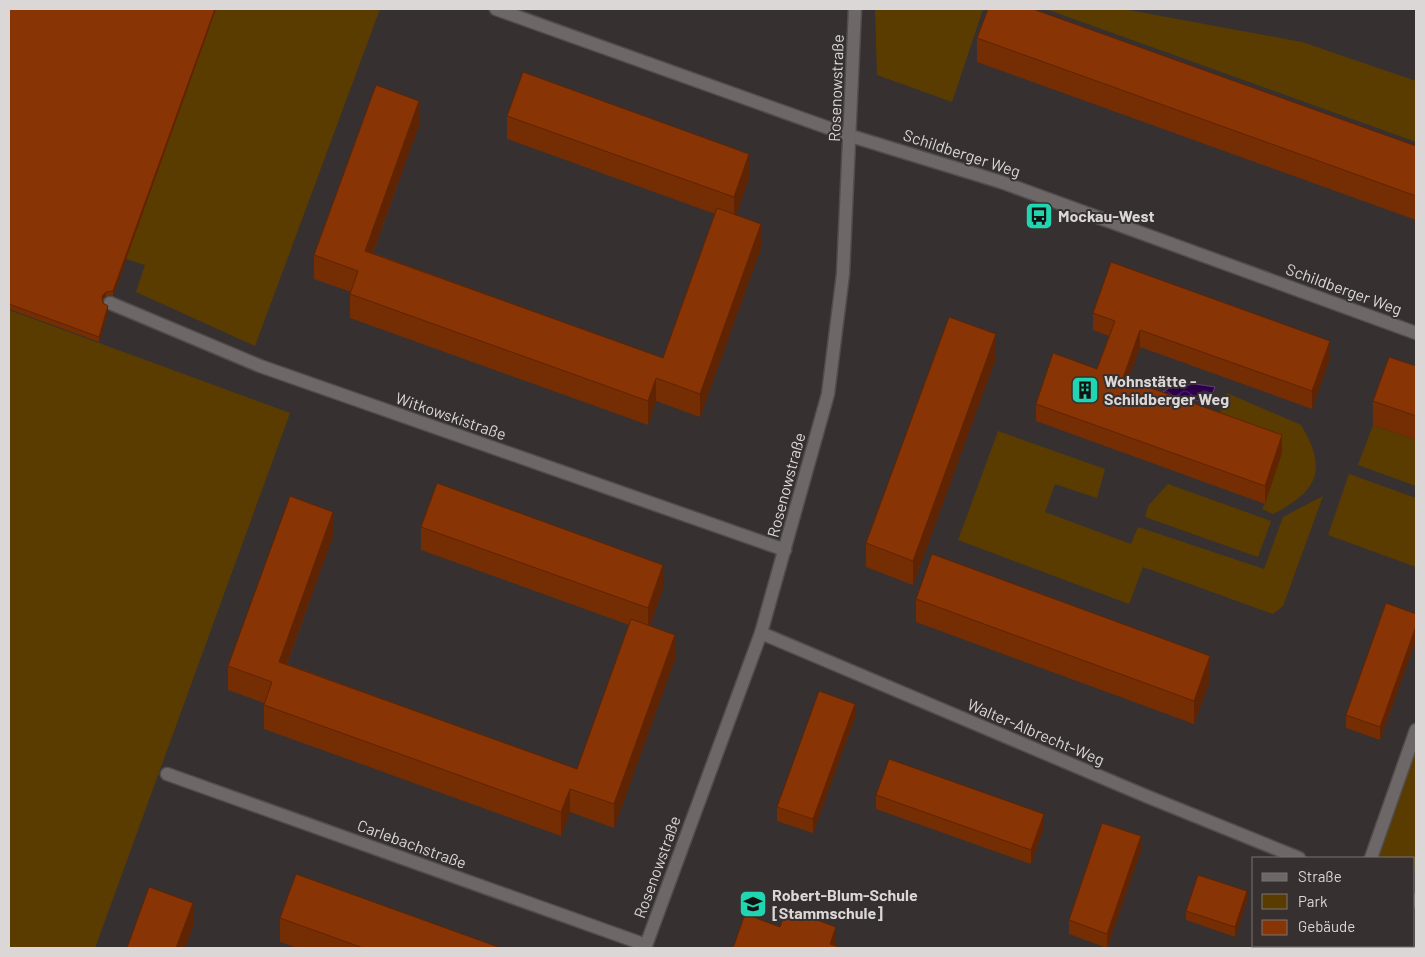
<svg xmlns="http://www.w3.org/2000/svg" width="1425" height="957" font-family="Barlow,sans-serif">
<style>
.green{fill:#5b3c00}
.water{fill:url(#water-waves);stroke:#624076}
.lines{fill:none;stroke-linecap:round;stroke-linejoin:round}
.street-casing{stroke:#524d4d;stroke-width:15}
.street{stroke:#6d6767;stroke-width:12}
.wall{fill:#752d03}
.shaded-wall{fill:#5f2403}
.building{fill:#883404;stroke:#5f2403}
.labels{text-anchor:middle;stroke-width:4;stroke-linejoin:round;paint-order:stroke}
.street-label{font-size:16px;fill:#dbd7d7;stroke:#363030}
.poi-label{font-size:16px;font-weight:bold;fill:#dbd7d7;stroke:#363030;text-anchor:start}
</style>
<defs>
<pattern id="water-waves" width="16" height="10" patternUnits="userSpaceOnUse" patternTransform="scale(1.25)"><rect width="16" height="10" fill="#2e004c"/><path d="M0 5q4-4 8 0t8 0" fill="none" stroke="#4c2465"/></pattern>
</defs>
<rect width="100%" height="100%" fill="#363030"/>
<g class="green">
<polygon points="216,9 380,9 255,346 136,292 145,265 126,259"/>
<polygon points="875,9 983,9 952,102 877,75"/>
<polygon points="1046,9 1123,9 1302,42 1416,81 1416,142"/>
<polygon points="9,310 290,413 95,948 9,948"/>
<path d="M 1227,393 L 1301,425 C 1328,470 1318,491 1273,514 L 1262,509 L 1265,504 L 1214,428 Z"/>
<polygon points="1373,425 1416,440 1416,486 1358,465"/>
<polygon points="998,431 1105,469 1097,498 1055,484 1045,512 1131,544 1138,527 1264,569 1283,517 1323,496 1283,606 1273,614 1143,567 1129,604 958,540"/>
<polygon points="1349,474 1416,498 1416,567 1328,535"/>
<polygon points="1168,484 1271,521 1258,557 1145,517 1148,506"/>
<polygon points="1416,750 1416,871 1414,870 1414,858 1377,857"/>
</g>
<polygon class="water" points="1195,384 1215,387 1210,399 1179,402 1157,396 1169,388"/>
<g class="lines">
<g class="street-casing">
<g id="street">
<polyline points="496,9 851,136 1001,182 1416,333"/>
<polyline points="110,303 260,366 785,550"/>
<polyline points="761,633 1146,796 1299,858"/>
<polyline points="167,774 646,945"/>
<polyline points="1371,858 1416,730"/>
<polyline points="1414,900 1416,901"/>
<polyline points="645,948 761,633 828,394 843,274 855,9"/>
</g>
</g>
<use href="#street" class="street"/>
</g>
<g class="wall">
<polygon points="9,9 216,9 113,296 106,296 103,300 103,303 108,311 99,342 9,309"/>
<polygon points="977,38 1416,146 1416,220 977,62"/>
<polygon points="507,116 749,178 736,215 761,248 700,417 656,401 648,425 350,318 350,294 351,292 314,279 314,255 419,125 373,253 663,358 715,214 507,139"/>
<polygon points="1093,313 1330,358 1312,409 1140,347 1128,380 1282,453 1265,504 1036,421 1036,404 1097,369 1109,336 1093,330"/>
<polygon points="996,358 913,585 866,567 866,543"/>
<polygon points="1416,366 1416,440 1373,425 1373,401"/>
<polygon points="421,527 663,588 650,626 675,659 614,828 570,812 561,836 264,729 264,703 228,690 228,666 333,536 287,664 577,769 629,625 421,550"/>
<polygon points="916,599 1210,680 1194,724 916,622"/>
<polygon points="1416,614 1416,640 1380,740 1346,728 1346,715"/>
<polygon points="855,717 813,833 777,821 777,807"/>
<polygon points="876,795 1044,827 1031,864 876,809"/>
<polygon points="1141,850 1107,948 1069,934 1069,920"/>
<polygon points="1247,900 1235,937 1186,920 1186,911"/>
<polygon points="280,918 501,948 297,948 280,942"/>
<polygon points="1290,946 1405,946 1412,948 1290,948"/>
</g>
<g class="shaded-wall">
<polygon points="215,9 216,9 113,296 113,291"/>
<polygon points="419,101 419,125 365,274 365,251"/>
<polygon points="749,154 749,178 734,221 734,197"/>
<polygon points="761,224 761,248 700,417 700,394"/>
<polygon points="106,292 106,296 102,300 102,296"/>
<polygon points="108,306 108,311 99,342 99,337"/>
<polygon points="1140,330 1140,347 1123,395 1123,378"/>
<polygon points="996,334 996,358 913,585 913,561"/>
<polygon points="1330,341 1330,358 1312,409 1312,391"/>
<polygon points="656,378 656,401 648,425 648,401"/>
<polygon points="1282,435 1282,453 1265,504 1265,486"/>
<polygon points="333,512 333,536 279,685 279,662"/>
<polygon points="663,565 663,588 648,632 648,608"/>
<polygon points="1416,626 1416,640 1380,740 1380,727"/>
<polygon points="675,635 675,659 614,828 614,804"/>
<polygon points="1210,656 1210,680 1194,724 1194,701"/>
<polygon points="855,704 855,717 813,833 813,819"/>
<polygon points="570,789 570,812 561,836 561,812"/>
<polygon points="1044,814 1044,827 1031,864 1031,850"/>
<polygon points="1141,836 1141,850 1107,948 1107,934"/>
<polygon points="1247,891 1247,900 1235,937 1235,927"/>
<polygon points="193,903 193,927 185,948 176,948"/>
<polygon points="836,927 836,948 830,944"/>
</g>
<g class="building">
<polygon points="9,9 215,9 113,291 106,292 102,296 103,303 108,306 99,337 9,304"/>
<polygon points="988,9 1033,9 1416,146 1416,196 977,38"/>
<polygon points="523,72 749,154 734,197 507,116"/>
<polygon points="376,85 419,101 365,251 663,358 717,208 761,224 700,394 656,378 648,401 350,294 358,271 314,255"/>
<polygon points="1111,262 1330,341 1312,391 1140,330 1123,378 1282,435 1265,486 1036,404 1053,353 1097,369 1115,321 1093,313"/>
<polygon points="949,317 996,334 913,561 866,543"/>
<polygon points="1389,357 1416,366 1416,416 1373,401"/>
<polygon points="437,483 663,565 648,608 421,527"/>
<polygon points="290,496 333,512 279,662 577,769 631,619 675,635 614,804 570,789 561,812 264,705 272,682 228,666"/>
<polygon points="932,554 1210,656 1194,701 916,599"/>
<polygon points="1386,603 1416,614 1416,626 1380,727 1346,715"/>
<polygon points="819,691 855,704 813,819 777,807"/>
<polygon points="889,759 1044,814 1031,850 876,795"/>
<polygon points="1102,823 1141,836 1107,934 1069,920"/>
<polygon points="296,874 501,948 363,948 280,918"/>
<polygon points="1198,875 1247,891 1235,927 1186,911"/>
<polygon points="149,887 193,903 176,948 127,948"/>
<polygon points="787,909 836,927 830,944 841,948 733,948 745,914 780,927"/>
<polygon points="1299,946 1405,946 1412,948 1306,948"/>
</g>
<defs>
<g id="bus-square" transform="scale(1.4375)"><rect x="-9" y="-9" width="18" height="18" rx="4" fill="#20d5b0" stroke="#363030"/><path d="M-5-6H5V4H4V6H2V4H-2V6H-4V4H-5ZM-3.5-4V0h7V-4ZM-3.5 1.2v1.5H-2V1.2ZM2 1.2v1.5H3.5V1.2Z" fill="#111"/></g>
<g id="building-square" transform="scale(1.4375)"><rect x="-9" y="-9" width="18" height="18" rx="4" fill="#20d5b0" stroke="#363030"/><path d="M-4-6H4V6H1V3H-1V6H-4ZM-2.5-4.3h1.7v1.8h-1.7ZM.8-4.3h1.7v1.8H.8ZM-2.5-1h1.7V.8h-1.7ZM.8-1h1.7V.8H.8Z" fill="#111"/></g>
<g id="school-square" transform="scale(1.4375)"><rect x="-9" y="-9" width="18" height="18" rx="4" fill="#20d5b0" stroke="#363030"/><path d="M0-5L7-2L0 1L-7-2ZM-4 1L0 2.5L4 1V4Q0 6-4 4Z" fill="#111"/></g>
</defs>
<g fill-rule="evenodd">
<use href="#bus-square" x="1039" y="216"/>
<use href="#building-square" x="1085" y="390"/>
<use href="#school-square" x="753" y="904"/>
</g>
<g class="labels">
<g class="street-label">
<text transform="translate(836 88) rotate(-88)" y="6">Rosenowstraße</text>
<text transform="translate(962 153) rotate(18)" y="6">Schildberger Weg</text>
<text transform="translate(1344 289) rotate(20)" y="6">Schildberger Weg</text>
<text transform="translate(451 416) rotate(19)" y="6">Witkowskistraße</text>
<text transform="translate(786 485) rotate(-75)" y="6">Rosenowstraße</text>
<text transform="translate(1036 732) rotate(23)" y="6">Walter-Albrecht-Weg</text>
<text transform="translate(412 844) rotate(20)" y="6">Carlebachstraße</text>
<text transform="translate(657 867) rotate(-70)" y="6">Rosenowstraße</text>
</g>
<g class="poi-label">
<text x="1058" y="222">Mockau-West</text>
<text x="1104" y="387">Wohnstätte -<tspan x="1104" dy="18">Schildberger Weg</tspan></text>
<text x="772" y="901">Robert-Blum-Schule<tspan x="772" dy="18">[Stammschule]</tspan></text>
</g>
</g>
<rect width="1425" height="957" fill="none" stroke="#dbd7d7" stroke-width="20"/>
<rect x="1252" y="857" width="162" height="90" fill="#363030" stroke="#787373"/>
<rect x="1262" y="873" width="25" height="8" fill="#6d6767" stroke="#787373"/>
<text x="1298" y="882" font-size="15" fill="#dbd7d7">Straße</text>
<rect x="1262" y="894" width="25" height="15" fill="#5b3c00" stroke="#787373"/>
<text x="1298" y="907" font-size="15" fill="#dbd7d7">Park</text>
<rect x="1262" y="920" width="25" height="15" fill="#883404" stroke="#787373"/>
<text x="1298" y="932" font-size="15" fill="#dbd7d7">Gebäude</text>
</svg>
